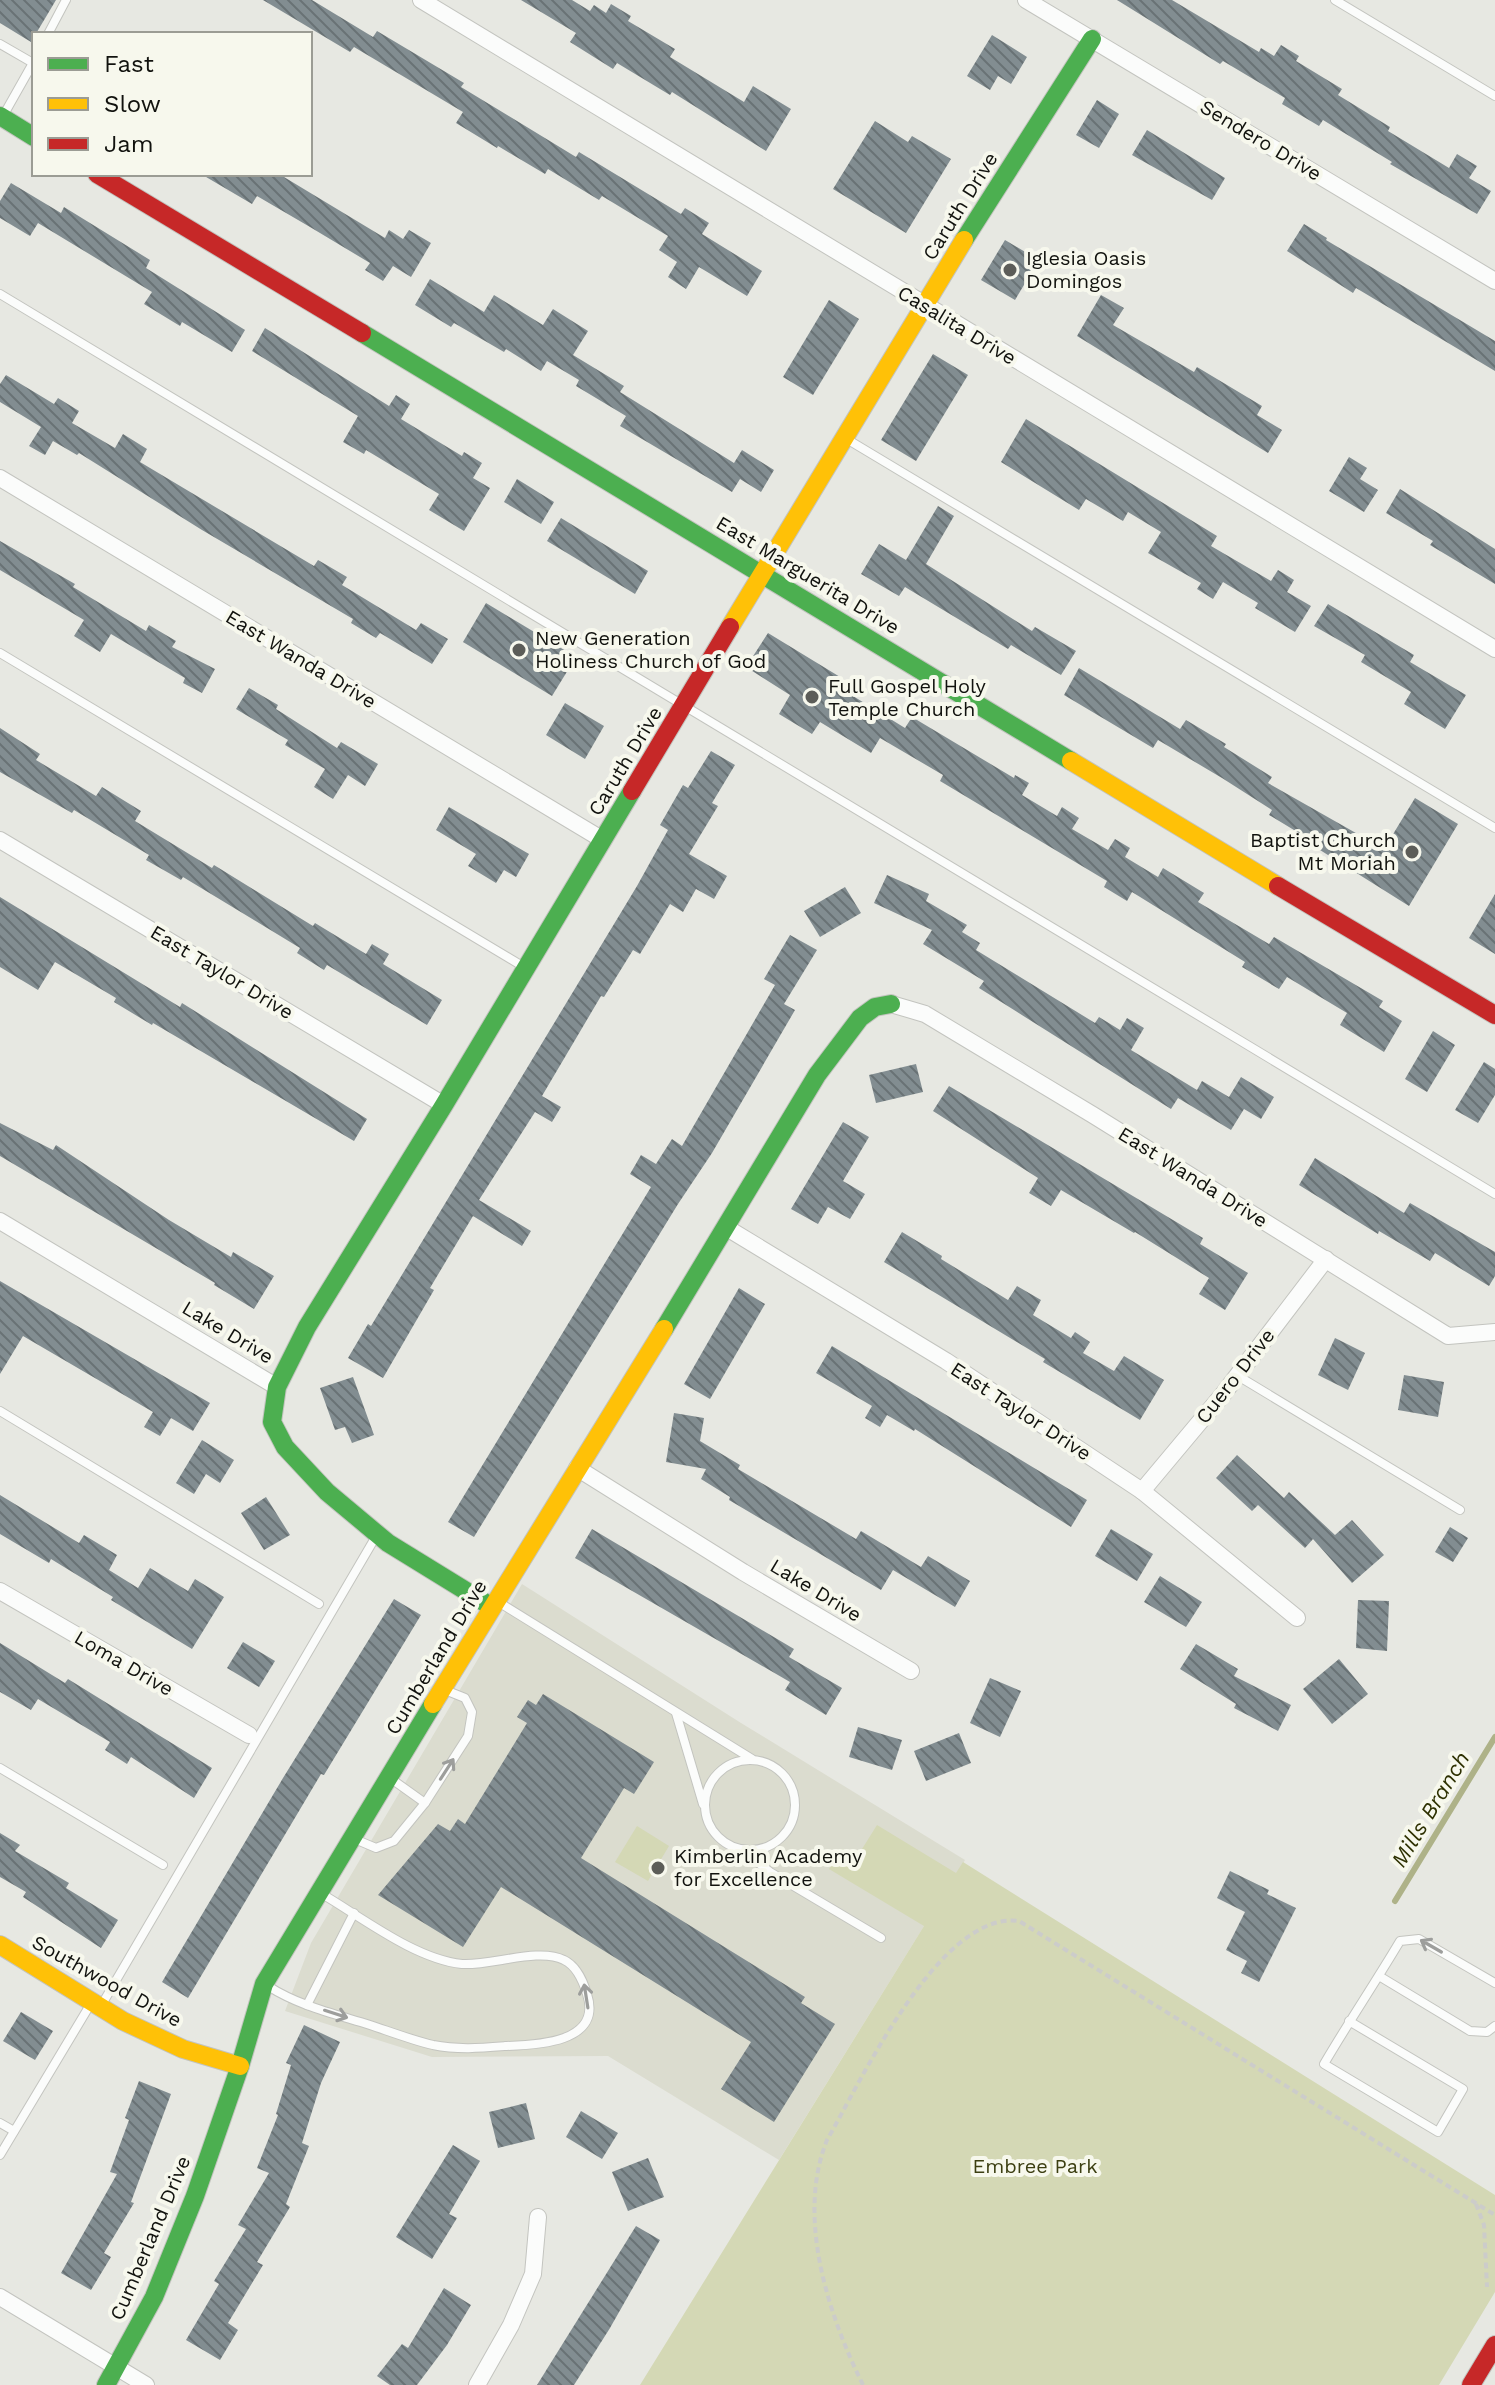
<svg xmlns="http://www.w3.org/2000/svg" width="1495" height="2385" font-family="'Work Sans',sans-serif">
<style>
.built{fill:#dbdccf}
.green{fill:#d4d8b5}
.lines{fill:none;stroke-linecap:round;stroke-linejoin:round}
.stream{stroke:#aeb288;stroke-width:6}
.building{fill:url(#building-back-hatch)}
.lane-casing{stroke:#c3c4bf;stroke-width:10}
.street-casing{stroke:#c3c4bf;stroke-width:18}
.fast-casing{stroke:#c3c4bf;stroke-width:20}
.slow-casing{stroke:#c3c4bf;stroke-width:20}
.jam-casing{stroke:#c3c4bf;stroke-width:20}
.path{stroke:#ccccca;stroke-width:4;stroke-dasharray:6 4;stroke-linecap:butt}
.lane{stroke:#fbfcfb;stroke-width:8}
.street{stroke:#fbfcfb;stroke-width:16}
.fast{stroke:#4caf50;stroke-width:18}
.slow{stroke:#ffc107;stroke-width:18}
.jam{stroke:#c62828;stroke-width:18}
.oneway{stroke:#9d9e9c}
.poi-dot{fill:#5c5d58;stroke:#f7f8ed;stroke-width:3}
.labels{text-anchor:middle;stroke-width:8;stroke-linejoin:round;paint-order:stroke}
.street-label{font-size:20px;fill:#11120e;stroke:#f7f8ed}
.poi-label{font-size:20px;fill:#11120e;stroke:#f7f8ed;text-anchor:start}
.park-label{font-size:20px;fill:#3c3f12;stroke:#f7f8ed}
.water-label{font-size:22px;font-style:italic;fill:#2e3102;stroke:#f7f8ed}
</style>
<defs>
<pattern id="building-back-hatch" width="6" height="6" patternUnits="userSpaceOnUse" patternTransform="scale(2)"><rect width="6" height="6" fill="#828d91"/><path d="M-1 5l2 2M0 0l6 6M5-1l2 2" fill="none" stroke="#697275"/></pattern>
</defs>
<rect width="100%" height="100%" fill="#e7e8e2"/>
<polygon class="built" points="522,1584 741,1723 965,1860 779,2160 608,2056 432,2057 285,2011 311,1943"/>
<g class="green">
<polygon points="877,1825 956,1873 963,1862 1495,2195 1495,2292 1439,2385 640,2385 924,1926 829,1869 842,1849 857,1857"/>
<polygon points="637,1826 669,1846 648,1881 615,1862"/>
</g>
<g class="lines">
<polyline class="stream" points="1395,1901 1495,1737"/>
</g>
<g class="building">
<polygon points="0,0 56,0 31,42 0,23"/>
<polygon points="263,0 312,0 373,37 377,31 464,83 461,87 576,157 579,152 681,214 685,208 709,223 702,234 762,271 747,296 699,267 686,289 668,277 677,262 659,250 668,236 602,196 599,200 548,169 545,174 498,146 497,148 456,123 463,112 354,47 350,52"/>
<polygon points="521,0 572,0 590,11 594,5 606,13 611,4 631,16 628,21 675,49 670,57 744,102 753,86 791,109 766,151 672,92 670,95 617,63 613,69 570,42 576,33"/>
<polygon points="1117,0 1172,0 1259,52 1261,48 1274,56 1281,45 1299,56 1296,61 1342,89 1338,95 1390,127 1388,131 1449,168 1457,154 1477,166 1469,178 1491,191 1477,214 1390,164 1392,162 1323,120 1319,126 1282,104 1285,98 1223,61 1220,64"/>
<polygon points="992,35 1027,57 1011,84 998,76 990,90 967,76"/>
<polygon points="1097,100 1119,114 1099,148 1076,135"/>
<polygon points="875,121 908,142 912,136 951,159 906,233 833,189"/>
<polygon points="1147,130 1225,178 1212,200 1132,155"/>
<polygon points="201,174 279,174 385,238 389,230 403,239 409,230 431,243 411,277 393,266 383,281 365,270 370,263 310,227 257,196 252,204"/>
<polygon points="11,183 61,213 64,207 150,260 146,268 245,330 232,352 182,322 180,326 144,304 152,292 38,223 30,236 0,218 0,201"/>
<polygon points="1304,224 1327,238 1326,240 1495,341 1495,371 1356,288 1353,293 1287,251"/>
<polygon points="1005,240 1039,260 1015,300 981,280"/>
<polygon points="430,279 484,312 494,295 543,325 553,309 588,331 573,355 624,386 620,392 734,463 742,450 774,470 761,492 740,479 732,492 620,426 626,416 576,386 579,380 547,361 541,371 506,349 504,352 454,323 451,327 415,305"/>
<polygon points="1101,295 1124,308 1113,325 1194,372 1197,367 1262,406 1257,415 1282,430 1268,453 1077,336"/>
<polygon points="829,300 859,319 813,395 783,377"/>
<polygon points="265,328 389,406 396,395 410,404 401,419 462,456 464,452 482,463 473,478 490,488 464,531 429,510 439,494 366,450 364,454 343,442 358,416 252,351"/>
<polygon points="933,354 968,375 916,461 881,440"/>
<polygon points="6,375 54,404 58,398 79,411 72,423 115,448 123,434 147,449 140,462 314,566 318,560 347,577 342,585 416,630 421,623 448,639 432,664 380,633 376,638 351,623 353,619 202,530 79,453 77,455 53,441 45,455 29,446 41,427 0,402 0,384"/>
<polygon points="1026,419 1217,536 1211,546 1271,581 1278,570 1294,580 1287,592 1311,606 1295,632 1255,608 1258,603 1223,582 1213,599 1197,589 1201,583 1148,553 1161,532 1128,512 1123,521 1086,499 1079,510 1001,462"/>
<polygon points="1349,457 1367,468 1360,479 1378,490 1364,512 1329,491"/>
<polygon points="517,479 554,502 541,524 504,502"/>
<polygon points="1400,489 1495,549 1495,584 1430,545 1433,541 1386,513"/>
<polygon points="938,506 954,516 926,564 1032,631 1035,627 1076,651 1061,675 1011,645 1008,649 905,587 899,596 861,574 879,544 906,560"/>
<polygon points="561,518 648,571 635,594 547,541"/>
<polygon points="0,541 75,584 73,587 146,631 149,625 176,641 172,647 215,669 202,693 183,683 185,678 111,634 100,652 74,636 84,620 0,570"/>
<polygon points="486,603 576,657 552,696 463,642"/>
<polygon points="1328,604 1414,655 1410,662 1466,695 1445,729 1404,704 1411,692 1361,662 1365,655 1314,626"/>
<polygon points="768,633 845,680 840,688 905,728 912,717 1014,778 1015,775 1029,783 1022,795 1057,816 1062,807 1079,818 1072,829 1108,850 1115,839 1130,848 1125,857 1158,877 1163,868 1204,893 1198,902 1269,944 1274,937 1383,1001 1379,1007 1402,1021 1384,1052 1340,1025 1347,1013 1287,977 1279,989 1242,967 1245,962 1132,892 1127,901 1104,887 1107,881 940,781 943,775 880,738 871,753 820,722 812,734 779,714 790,695 746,667"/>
<polygon points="1079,668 1180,729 1186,720 1226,744 1224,747 1272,777 1268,783 1384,849 1415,798 1458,824 1409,906 1320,850 1322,847 1269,815 1272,810 1222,778 1158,740 1153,748 1064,695"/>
<polygon points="249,688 278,705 276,709 337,748 341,742 378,764 365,786 348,775 333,799 314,787 325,769 285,745 288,740 236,709"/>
<polygon points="565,703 604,726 585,759 546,735"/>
<polygon points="0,728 40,754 36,760 96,796 102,787 141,811 135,821 212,868 214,865 313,926 315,923 366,954 372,944 389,954 383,964 442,1000 427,1025 327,965 324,970 297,953 300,948 183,877 181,880 146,860 149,855 74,810 72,813 0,772"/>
<polygon points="711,751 735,765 712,803 718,806 689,854 727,876 714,899 696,889 683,912 670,904 640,954 633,950 604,997 601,996 542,1096 561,1107 552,1122 535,1112 479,1200 531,1231 522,1246 473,1216 430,1288 434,1290 383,1378 348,1358 368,1324 371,1326 637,886 668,830 660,825 683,785 688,788"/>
<polygon points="449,807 529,854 516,877 504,870 496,883 468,866 476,854 436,830"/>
<polygon points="887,875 929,894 926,901 967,925 962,932 980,943 976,950 1095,1023 1099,1017 1120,1030 1127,1018 1144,1028 1131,1050 1197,1090 1202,1081 1229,1097 1241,1077 1274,1097 1261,1119 1244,1109 1231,1130 1178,1098 1171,1109 979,988 984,981 923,944 932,930 874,903"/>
<polygon points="845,887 861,913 820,937 804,911"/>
<polygon points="1495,894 1495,954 1469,938"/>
<polygon points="0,897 180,1007 182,1003 367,1119 354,1141 153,1023 152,1025 114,1002 116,998 55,962 38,990 0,967"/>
<polygon points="790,935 817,950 784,1004 795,1010 712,1153 678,1204 474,1537 448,1522 651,1187 630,1174 641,1155 656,1164 672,1139 682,1146 775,985 764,979"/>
<polygon points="1433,1031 1455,1045 1427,1092 1405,1079"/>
<polygon points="1484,1062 1495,1069 1495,1095 1478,1123 1455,1110"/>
<polygon points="916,1064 923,1092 876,1103 869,1075"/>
<polygon points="949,1086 1203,1238 1200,1244 1248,1273 1225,1310 1199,1294 1209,1278 1135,1232 1134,1233 1061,1190 1051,1206 1029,1193 1038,1178 933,1111"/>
<polygon points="843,1122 869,1137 843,1181 865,1194 850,1219 828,1207 818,1224 791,1209"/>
<polygon points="0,1123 53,1150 56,1145 169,1220 231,1257 233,1252 274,1276 254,1309 214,1285 215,1283 0,1156"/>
<polygon points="1315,1158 1404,1213 1410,1203 1495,1252 1495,1276 1489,1286 1435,1253 1430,1261 1379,1231 1378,1234 1299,1185"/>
<polygon points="902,1232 942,1256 941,1259 1008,1300 1017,1286 1041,1300 1033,1315 1071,1338 1075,1332 1090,1342 1083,1353 1114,1371 1124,1356 1164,1380 1140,1420 1043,1362 1045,1359 884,1262"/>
<polygon points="0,1281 210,1403 193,1431 171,1418 160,1436 144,1427 153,1412 23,1336 0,1374"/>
<polygon points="739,1288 765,1304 710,1399 684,1384"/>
<polygon points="1335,1338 1365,1353 1348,1390 1318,1375"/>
<polygon points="832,1346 1087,1500 1071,1527 915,1429 914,1431 887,1415 880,1427 865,1418 872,1406 816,1373"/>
<polygon points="1404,1375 1444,1382 1438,1417 1398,1410"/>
<polygon points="353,1377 374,1435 352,1443 345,1427 335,1430 320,1388"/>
<polygon points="674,1413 704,1418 700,1441 740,1465 738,1469 856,1539 861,1531 921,1567 928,1556 970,1581 955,1607 893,1570 881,1590 729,1500 730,1497 701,1479 706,1469 666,1462"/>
<polygon points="202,1440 234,1460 220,1483 206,1474 194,1494 176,1483"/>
<polygon points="1237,1455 1284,1498 1289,1492 1335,1535 1352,1520 1384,1555 1352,1583 1313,1539 1305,1548 1258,1505 1252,1511 1216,1478"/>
<polygon points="0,1495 79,1543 84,1535 117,1555 109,1570 138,1588 150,1568 188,1591 195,1579 224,1597 192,1649 111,1600 113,1597 51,1559 49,1563 0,1534"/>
<polygon points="266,1497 290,1535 264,1550 241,1513"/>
<polygon points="1450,1527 1468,1538 1453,1562 1435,1552"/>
<polygon points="592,1529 794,1649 789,1657 842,1688 826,1715 785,1690 790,1682 575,1558"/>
<polygon points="1111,1529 1153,1554 1137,1581 1095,1556"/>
<polygon points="1160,1576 1202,1602 1186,1627 1144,1602"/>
<polygon points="394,1599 421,1615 324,1775 321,1774 188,1998 162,1982 283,1778"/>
<polygon points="1358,1600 1389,1601 1387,1651 1356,1648"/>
<polygon points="243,1642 275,1661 259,1687 227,1668"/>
<polygon points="0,1643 65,1683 68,1679 212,1768 194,1798 131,1757 127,1764 105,1750 110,1742 38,1699 31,1710 0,1692"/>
<polygon points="1196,1644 1238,1669 1234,1676 1291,1705 1278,1731 1234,1708 1236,1704 1180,1669"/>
<polygon points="1339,1659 1368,1694 1332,1724 1303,1689"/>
<polygon points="990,1678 1021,1691 1000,1737 970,1723"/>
<polygon points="543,1694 654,1762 634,1794 624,1788 581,1858 805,1997 801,2003 835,2024 774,2122 721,2089 751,2042 501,1887 463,1947 378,1895 438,1824 450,1831 458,1819 465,1824 527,1723 517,1717 528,1700 536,1705"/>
<polygon points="858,1727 902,1740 892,1770 849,1757"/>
<polygon points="959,1733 971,1763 926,1781 914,1751"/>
<polygon points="0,1833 20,1845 15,1851 69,1883 66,1888 118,1920 101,1948 23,1897 26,1892 0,1877"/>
<polygon points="1230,1871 1269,1890 1267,1894 1296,1908 1259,1982 1241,1973 1247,1961 1226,1950 1245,1912 1217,1898"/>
<polygon points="21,2012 53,2031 35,2060 3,2041"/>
<polygon points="304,2025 340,2042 321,2083 302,2143 309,2146 286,2204 290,2207 257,2262 263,2265 228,2323 238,2330 220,2360 186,2340 219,2284 214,2281 246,2229 238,2225 269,2173 257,2168 278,2115 276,2114 291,2065 286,2063"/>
<polygon points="139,2081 171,2094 131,2202 134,2203 104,2253 111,2257 91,2290 61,2273 117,2174 110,2172 129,2120 125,2118"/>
<polygon points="526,2103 535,2139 498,2148 489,2112"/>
<polygon points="581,2111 618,2133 602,2159 566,2137"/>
<polygon points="453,2145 480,2161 449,2214 457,2218 432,2259 396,2237"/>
<polygon points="648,2158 664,2197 628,2211 612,2172"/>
<polygon points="636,2226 660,2240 610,2328 574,2385 537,2385"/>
<polygon points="444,2288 471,2305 447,2345 417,2385 390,2385 377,2376 402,2344 408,2348"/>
</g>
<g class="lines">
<g class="lane-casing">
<g id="lane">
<polyline points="1335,0 1495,96"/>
<polyline points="48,34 66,0"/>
<polyline points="0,44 33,63 3,116"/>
<polyline points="0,294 1495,1194"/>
<polyline points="845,438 1495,828"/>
<polyline points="0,653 524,967"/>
<polyline points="1238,1376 1460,1510"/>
<polyline points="0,1411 319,1604"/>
<polyline points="500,1603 752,1759"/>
<polyline points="676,1713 703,1804"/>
<circle cx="750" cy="1805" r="45"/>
<polyline points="0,1768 163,1865"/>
<polyline points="390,1778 425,1803"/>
<polyline points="357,1840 376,1848 394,1841 425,1803 468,1736 472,1712 465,1698 445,1690"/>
<polyline points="742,1850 770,1872 881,1938"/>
<polyline points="1379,1976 1470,2031 1487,2032 1495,2026"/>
<path d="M 268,1986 C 299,2006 335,2014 370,2025 C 391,2032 412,2040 433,2045 C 458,2050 481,2048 506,2046 C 536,2045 603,2043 587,1994 C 583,1981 577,1966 564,1960 C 539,1947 491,1966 462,1964 C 415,1959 363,1918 322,1894"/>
<polyline points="307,2005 354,1913"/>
<polyline points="101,2006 375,1538"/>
<path d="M 1349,2021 L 1463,2089 L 1438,2132 L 1324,2064 C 1348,2023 1375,1983 1400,1941 L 1419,1939 L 1495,1983"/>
<polyline points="0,2123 14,2131"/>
<polyline points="0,2155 90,2005"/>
</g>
</g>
<g class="street-casing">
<g id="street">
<polyline points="421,0 1495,649"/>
<polyline points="1026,0 1495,281"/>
<polyline points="0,478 603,840"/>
<polyline points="0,840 444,1105"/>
<polyline points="891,1004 925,1014 1093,1115 1448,1336 1495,1332"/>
<polyline points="0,1221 277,1387"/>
<polyline points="727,1228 946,1361 1142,1491 1297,1618"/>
<polyline points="577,1468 743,1572 911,1671"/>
<polyline points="1142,1491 1224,1393 1326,1259"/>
<polyline points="0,1591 249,1735"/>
<polyline points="0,2297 146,2385"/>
<polyline points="477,2385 511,2325 533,2274 538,2217"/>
</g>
</g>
<g class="fast-casing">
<g id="fast">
<polyline points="0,116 34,137"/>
<polyline points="964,240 1092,39"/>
<polyline points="362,333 1071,761"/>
<polyline points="664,1329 817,1075 860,1018 875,1007 891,1004"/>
<polyline points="492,1607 388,1543 327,1492 285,1447 272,1422 277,1387 307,1327 444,1105 632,791"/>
<polyline points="106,2385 154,2297 195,2196 240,2066 264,1984 433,1704"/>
</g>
</g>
<g class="slow-casing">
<g id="slow">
<polyline points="730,627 964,240"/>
<polyline points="1071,761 1278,886"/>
<polyline points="433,1704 664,1329"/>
<polyline points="0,1945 123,2021 183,2049 240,2066"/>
</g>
</g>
<g class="jam-casing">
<g id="jam">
<polyline points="97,174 362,333"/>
<polyline points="632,791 730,627"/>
<polyline points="1278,886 1495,1015"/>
<polyline points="1471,2385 1495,2345"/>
</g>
</g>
<g class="path">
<polyline points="1476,2204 1484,2225 1487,2287"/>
<path d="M 863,2385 C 828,2314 796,2217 827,2140 C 860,2083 940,1910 1019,1921 L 1495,2215"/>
</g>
<use href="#lane" class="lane"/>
<use href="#street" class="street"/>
<use href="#fast" class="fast"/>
<use href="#slow" class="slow"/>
<use href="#jam" class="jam"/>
</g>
<defs><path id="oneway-shaft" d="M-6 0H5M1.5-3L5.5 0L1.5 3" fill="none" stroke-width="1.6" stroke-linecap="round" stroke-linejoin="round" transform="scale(2)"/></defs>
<g class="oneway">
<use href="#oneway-shaft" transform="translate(447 1769) rotate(-57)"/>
<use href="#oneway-shaft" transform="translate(1431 1946) rotate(-150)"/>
<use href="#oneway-shaft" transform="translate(586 1996) rotate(-99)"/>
<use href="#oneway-shaft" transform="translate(336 2014) rotate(18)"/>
</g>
<g class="poi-dot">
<circle cx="1010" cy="270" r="8"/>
<circle cx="519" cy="650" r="8"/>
<circle cx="812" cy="697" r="8"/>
<circle cx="1412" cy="852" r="8"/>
<circle cx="658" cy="1868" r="8"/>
</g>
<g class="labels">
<g class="street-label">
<text transform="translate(1261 140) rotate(31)" y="7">Sendero Drive</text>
<text transform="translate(960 206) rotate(-58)" y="7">Caruth Drive</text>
<text transform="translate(957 325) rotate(31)" y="7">Casalita Drive</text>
<text transform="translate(808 575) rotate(31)" y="7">East Marguerita Drive</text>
<text transform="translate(301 659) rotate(31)" y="7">East Wanda Drive</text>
<text transform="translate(625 761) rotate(-59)" y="7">Caruth Drive</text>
<text transform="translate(222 972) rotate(31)" y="7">East Taylor Drive</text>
<text transform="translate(1193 1177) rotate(32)" y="7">East Wanda Drive</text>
<text transform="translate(228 1332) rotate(31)" y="7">Lake Drive</text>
<text transform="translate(1235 1376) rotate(-52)" y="7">Cuero Drive</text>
<text transform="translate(1021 1411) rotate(33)" y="7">East Taylor Drive</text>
<text transform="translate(816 1590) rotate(31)" y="7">Lake Drive</text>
<text transform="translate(436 1657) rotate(-59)" y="7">Cumberland Drive</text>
<text transform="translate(124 1663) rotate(30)" y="7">Loma Drive</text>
<text transform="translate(107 1981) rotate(29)" y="7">Southwood Drive</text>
<text transform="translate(150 2238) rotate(-67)" y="7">Cumberland Drive</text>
</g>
<g class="poi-label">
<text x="1026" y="265">Iglesia Oasis<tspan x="1026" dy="23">Domingos</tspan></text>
<text x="535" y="645">New Generation<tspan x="535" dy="23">Holiness Church of God</tspan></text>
<text x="828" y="693">Full Gospel Holy<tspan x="828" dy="23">Temple Church</tspan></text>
<text x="1396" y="847" text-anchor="end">Baptist Church<tspan x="1396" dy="23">Mt Moriah</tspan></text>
<text x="674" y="1863">Kimberlin Academy<tspan x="674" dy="23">for Excellence</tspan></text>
</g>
<g class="park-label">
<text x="1035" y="2173">Embree Park</text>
</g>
<g class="water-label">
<text transform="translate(1430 1809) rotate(-59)" y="8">Mills Branch</text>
</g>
</g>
<rect x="32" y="32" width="280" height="144" fill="#f7f8ed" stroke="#9b9c94" stroke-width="2"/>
<rect x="48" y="58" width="40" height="12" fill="#4caf50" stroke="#9b9c94" stroke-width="2"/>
<text x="104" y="72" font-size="24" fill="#11120e">Fast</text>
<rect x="48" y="98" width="40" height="12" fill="#ffc107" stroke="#9b9c94" stroke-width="2"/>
<text x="104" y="112" font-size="24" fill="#11120e">Slow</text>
<rect x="48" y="138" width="40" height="12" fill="#c62828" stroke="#9b9c94" stroke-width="2"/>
<text x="104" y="152" font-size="24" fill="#11120e">Jam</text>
</svg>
